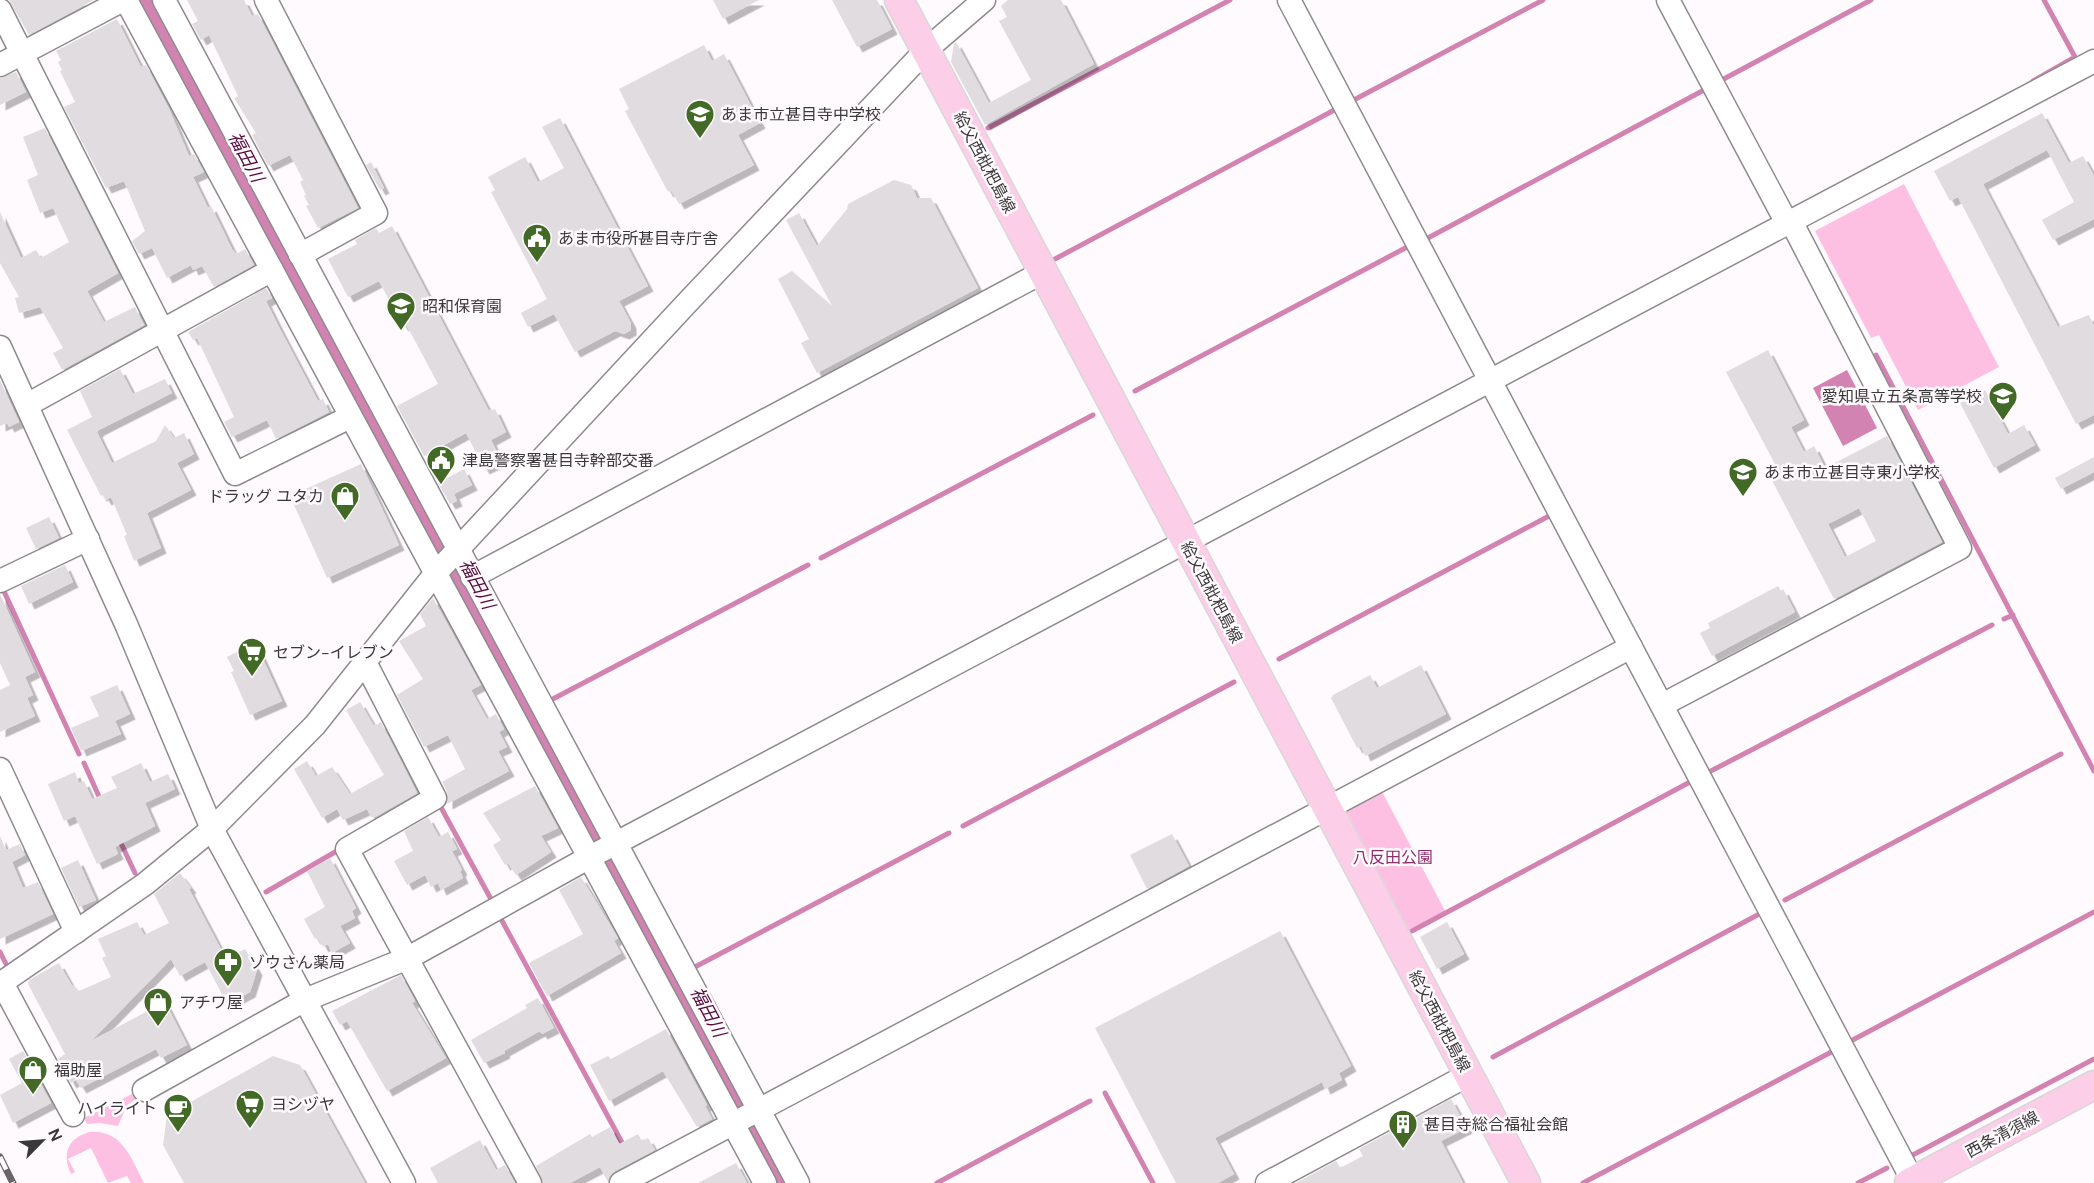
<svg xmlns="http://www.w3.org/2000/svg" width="2094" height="1183" font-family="'DM Sans','Noto Sans JP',sans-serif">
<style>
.green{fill:#fdc0e2}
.water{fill:#d283b2}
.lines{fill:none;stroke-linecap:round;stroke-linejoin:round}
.stream{stroke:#d283b2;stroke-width:5}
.building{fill:#e1dcdf;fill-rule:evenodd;filter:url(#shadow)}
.minor-casing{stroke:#8f8b8d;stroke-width:25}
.major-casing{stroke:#d8d7d8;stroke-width:31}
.minor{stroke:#fff;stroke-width:22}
.major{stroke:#fccee8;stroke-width:28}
.rail-casing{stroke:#686667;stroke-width:7}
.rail{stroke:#fffafd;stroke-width:4.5;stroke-dasharray:14;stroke-linecap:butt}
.labels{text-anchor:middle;stroke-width:5;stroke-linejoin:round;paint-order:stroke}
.poi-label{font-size:16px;fill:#3a393a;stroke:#fffafd;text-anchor:start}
.street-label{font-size:16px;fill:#3a393a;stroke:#fffafd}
.park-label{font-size:16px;fill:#8b2e6b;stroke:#fffafd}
.water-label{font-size:18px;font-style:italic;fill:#540d3e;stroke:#fffafd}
</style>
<defs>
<filter id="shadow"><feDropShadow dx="5.5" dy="5.5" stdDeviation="0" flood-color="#0004"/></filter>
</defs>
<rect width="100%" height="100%" fill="#fffafd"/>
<g class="green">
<polygon points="1904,184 1999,367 1918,410 1879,335 1871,338 1815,231"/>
<polygon points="1378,784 1445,911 1409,930 1342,803"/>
<polygon points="132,1094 138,1098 127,1105 118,1126 100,1123 87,1124 84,1118"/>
<path d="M 89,1132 C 122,1129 131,1158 144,1183 L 131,1183 L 127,1176 L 108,1183 L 91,1148 L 68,1159 L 75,1172 L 71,1174 C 62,1154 67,1139 89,1132 Z"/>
</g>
<g class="water">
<polygon points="135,0 155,0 791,1183 772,1183"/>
<polygon points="1847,370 1877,428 1843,446 1813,388"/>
</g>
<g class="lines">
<g class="stream">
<polyline points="1720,81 1871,0"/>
<polyline points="2033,81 2075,57 2044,0"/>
<polyline points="1350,102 1543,0"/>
<polyline points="988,128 1230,0"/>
<polyline points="1428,238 1704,90"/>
<polyline points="1055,259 1340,107"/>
<polyline points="1876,355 2094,771"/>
<polyline points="1135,391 1411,245"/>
<polyline points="821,558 1093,415"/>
<polyline points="2,587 79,754"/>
<polyline points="2004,619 2013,615"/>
<polyline points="1279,659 1549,516"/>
<polyline points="549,701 808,565"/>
<polyline points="84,763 101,801"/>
<polyline points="1707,773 1992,625"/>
<polyline points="438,802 492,901"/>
<polyline points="963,826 1234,682"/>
<polyline points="119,839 135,873"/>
<polyline points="266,892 342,848"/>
<polyline points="1785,900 2061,754"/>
<polyline points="500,917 625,1148"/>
<polyline points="1412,931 1690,782"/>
<polyline points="0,952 6,964"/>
<polyline points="693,968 949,833"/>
<polyline points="1847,1043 2094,912"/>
<polyline points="1493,1057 1763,912"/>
<polyline points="1105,1093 1153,1183"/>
<polyline points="1909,1157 2094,1059"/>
<polyline points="937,1183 1090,1101"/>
<polyline points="1583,1183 1837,1049"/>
<polyline points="1858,1183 1887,1168"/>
</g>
</g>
<g class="building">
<polygon points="9,0 94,0 29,35"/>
<polygon points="187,0 244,0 252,16 258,14 358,208 318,228 306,206 309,205 304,196 306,195 300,182 303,180 290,155 268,166 252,135 256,133 234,98 238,96 209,35 201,40 192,24 198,21"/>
<polygon points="713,0 759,0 723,19"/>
<polygon points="832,0 877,0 892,29 857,47"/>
<polygon points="1008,0 1061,0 1094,64 985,125 951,62 954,44 956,42 989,103 1031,80 999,21 1007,17 1001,6"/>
<polygon points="117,19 141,67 146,65 169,109 189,156 194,154 204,172 193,177 208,208 211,206 232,249 236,254 245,249 254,265 214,287 202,266 193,270 191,265 167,278 152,248 139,254 132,241 145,231 124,181 106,188 64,107 75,102 60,71 62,70 58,62 61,60 56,51"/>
<polygon points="704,45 712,61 724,54 760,123 738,135 754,165 679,204 671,190 668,192 625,111 629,109 619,89"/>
<polygon points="16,72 26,92 0,105 0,78"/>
<polygon points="2042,113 2069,163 2083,156 2094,176 2094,219 2053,240 2042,220 2074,202 2047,150 1983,184 2058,327 2089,315 2094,326 2094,415 2076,424 1958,197 1950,201 1934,171"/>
<polygon points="560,118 648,286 619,301 631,323 631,330 624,334 615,331 575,352 554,314 528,327 521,313 547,299 491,192 495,190 488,177 525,157 538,182 564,168 542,127"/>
<polygon points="45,128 118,273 87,291 104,322 135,307 144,325 62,370 53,353 63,348 40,307 19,313 15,298 19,297 0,263 0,212 21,258 36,250 41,258 69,242 53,208 40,213 27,180 38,175 23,137"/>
<polygon points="371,162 384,188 380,190 366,165"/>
<polygon points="894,180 911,185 917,198 931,198 978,288 817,373 801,343 809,339 778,279 792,271 832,306 786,220 799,213 817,246 847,209 848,204"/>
<polygon points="392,226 489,411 495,409 506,432 491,440 501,461 484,469 466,433 424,456 397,406 438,384 406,324 403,326 379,281 348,297 328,259 357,244 355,240 376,228 379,233"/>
<polygon points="266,288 272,298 266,301 280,329 318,401 323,399 329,412 276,439 267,420 232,437 224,422 234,417 197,338 193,340 188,332"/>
<path d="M 1768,350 L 1804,420 L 1791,427 L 1804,452 L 1814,446 L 1825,468 L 1887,436 L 1942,542 L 1834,599 L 1767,471 L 1776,466 L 1726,372 ZM 1859,508 L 1876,541 L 1845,557 L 1828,524 Z"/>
<polygon points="120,369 133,394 165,379 172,393 99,430 97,432 112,463 156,441 165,425 174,438 184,433 194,454 177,463 191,490 147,513 161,548 134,561 124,536 127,535 111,497 106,500 103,495 101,496 67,430 92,417 80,391"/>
<polygon points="0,380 19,422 9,427 7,423 0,426"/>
<polygon points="1985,390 2008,434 2024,425 2035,445 1994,468 1960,403"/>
<polygon points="2094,457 2094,472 2061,489 2055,478"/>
<polygon points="361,464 399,545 327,578 290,496"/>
<polygon points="464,469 472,485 454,494 457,501 450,504 438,483"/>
<polygon points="49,517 59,538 36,549 26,528"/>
<polygon points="65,565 73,582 29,604 21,586"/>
<polygon points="1778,586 1781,591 1783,589 1795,612 1712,656 1700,633 1710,628 1708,623"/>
<polygon points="0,594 35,672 25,677 33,695 27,698 35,716 0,732 0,690 10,685 0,663"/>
<polygon points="433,598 481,685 471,690 487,719 496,714 504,729 499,732 507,747 498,751 509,771 447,804 447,792 440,777 442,782 465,769 448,735 424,747 397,695 423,679 399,641 426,626 420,614"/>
<polygon points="251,641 253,645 256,644 282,701 250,715 231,672 234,671 227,657 239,651 237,648"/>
<polygon points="1421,665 1446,714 1365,756 1361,746 1357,748 1331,698 1333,695 1370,675 1377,688"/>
<polygon points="117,685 130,714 115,721 121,734 81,751 71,728 99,716 90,697"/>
<polygon points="360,702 374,726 381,722 417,793 375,817 371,817 367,809 343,820 337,809 322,818 294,769 307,761 316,776 332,767 350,794 384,775 346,710"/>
<polygon points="141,763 150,782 168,774 175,789 145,803 155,826 115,847 118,854 97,864 75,816 64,821 48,784 75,772 79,783 84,781 92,799 117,788 111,777"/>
<polygon points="535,786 558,828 541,836 551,852 516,875 508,863 505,865 493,845 501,840 483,813"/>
<polygon points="428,817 439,837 448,832 457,849 452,851 462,870 460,871 463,878 441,890 438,883 431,887 425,875 407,885 394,861 413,851 404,831"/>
<polygon points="1172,834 1189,866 1147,889 1130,855"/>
<polygon points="0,836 6,850 20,844 25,855 12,862 23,888 38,882 53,914 0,939"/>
<polygon points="330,858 356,908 352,911 355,918 340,926 350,943 332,953 328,944 323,947 318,938 315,939 304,919 325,907 307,871"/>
<polygon points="78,860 96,900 79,907 61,868"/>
<polygon points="180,873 191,888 189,889 226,959 245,949 257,970 250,992 227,1004 205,962 180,976 171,959 91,1041 165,1002 187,1045 161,1058 156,1049 81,1088 76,1080 71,1083 58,1059 65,1054 28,984 29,980 59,963 72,986 74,985 79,991 111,977 102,958 106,956 98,939 137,922 144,935 169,923 154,894"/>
<polygon points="581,877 618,938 614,941 621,953 547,996 529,963 583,934 559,890"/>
<polygon points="1447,922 1464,954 1437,969 1420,937"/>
<polygon points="1280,931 1351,1066 1339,1073 1342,1080 1325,1089 1322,1082 1215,1138 1234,1174 1218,1183 1176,1183 1095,1028"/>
<polygon points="401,975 415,1001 412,1003 446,1058 387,1091 347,1021 340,1025 332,1011"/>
<polygon points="538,998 554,1028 542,1034 540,1031 504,1051 505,1053 484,1063 471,1040 527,1008 525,1005"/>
<polygon points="666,1029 707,1105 705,1106 712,1119 697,1127 663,1071 609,1101 590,1065 608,1056 611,1059"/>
<polygon points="23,1051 51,1103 13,1123 0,1095 22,1083 9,1059"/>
<polygon points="273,1056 300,1065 365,1183 184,1183 163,1145 167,1115"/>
<polygon points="1451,1099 1467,1128 1441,1141 1463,1183 1296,1183 1336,1161 1340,1168 1363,1156 1359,1149"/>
<polygon points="610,1127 619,1144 638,1134 642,1141 648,1138 655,1150 615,1171 608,1182 600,1167 570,1183 543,1183 536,1166 590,1134 592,1137"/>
<polygon points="480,1140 496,1170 505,1165 515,1183 438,1183 430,1168"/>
<polygon points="736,1163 747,1183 698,1183"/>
</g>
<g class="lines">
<g class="minor-casing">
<g id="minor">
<polyline points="126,0 765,1183"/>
<polyline points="164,0 798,1183"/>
<polyline points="266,0 376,213 300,255"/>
<polyline points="1289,0 1914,1183"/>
<polyline points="1668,0 1788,225"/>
<polyline points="0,10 235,474 350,417"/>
<polyline points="0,65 123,0"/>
<polyline points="0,347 126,624 212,829 404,1183"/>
<polyline points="27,405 272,270"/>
<polyline points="472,577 1043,272"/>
<polyline points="0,581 88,539"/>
<polyline points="365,662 435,798 347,849 530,1183"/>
<polyline points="1662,705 1960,548 1792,223"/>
<polyline points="0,769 76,932"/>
<polyline points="2,983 73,1115"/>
<polyline points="0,984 145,884 212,829 315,725 435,574 685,305 926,50 984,0"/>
<polyline points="144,1090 305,1000 408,958 588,858 2094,61"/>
<polyline points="621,1183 1631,647"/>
<polyline points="1267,1183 1468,1075"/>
</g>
</g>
<g class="major-casing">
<g id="major">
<polyline points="899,0 1526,1183"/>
<polyline points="1909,1183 2094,1085"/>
</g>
</g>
<use href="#minor" class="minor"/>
<use href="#major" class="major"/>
<g class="rail-casing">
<polyline id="rail" points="0,1157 13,1183"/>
</g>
<use href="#rail" class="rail"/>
</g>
<defs>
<g id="school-pin" transform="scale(1.5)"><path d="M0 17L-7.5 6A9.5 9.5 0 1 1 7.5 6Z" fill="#426925" stroke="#fffafd"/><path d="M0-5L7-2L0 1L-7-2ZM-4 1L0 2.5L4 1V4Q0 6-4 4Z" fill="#fff"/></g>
<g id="civic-pin" transform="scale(1.5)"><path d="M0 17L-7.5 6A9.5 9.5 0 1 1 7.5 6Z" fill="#426925" stroke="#fffafd"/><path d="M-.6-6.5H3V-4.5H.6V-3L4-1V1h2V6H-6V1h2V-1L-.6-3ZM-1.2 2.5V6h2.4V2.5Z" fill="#fff"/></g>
<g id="shop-pin" transform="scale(1.5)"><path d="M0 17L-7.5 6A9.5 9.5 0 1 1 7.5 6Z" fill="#426925" stroke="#fffafd"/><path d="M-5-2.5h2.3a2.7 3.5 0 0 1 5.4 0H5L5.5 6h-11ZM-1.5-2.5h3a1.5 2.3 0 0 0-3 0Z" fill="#fff"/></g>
<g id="supermarket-pin" transform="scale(1.5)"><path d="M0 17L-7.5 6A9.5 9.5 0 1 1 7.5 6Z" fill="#426925" stroke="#fffafd"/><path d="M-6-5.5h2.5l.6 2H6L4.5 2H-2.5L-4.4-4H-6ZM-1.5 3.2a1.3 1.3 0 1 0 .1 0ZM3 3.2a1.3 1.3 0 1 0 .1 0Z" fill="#fff"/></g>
<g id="pharmacy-pin" transform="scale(1.5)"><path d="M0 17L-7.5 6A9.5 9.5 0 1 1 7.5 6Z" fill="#426925" stroke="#fffafd"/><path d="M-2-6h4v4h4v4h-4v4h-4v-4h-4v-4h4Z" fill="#fff"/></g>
<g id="cafe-pin" transform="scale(1.5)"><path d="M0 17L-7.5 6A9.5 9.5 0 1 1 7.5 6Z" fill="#426925" stroke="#fffafd"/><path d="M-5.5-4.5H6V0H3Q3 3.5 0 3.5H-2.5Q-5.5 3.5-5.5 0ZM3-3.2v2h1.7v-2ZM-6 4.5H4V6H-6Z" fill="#fff"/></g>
<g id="building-pin" transform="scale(1.5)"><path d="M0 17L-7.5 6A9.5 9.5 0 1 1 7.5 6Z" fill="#426925" stroke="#fffafd"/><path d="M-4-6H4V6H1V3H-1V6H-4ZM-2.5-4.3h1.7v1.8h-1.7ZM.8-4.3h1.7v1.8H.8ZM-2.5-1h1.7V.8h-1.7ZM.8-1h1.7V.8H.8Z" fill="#fff"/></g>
</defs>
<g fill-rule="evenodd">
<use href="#school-pin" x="700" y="114"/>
<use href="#civic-pin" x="537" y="238"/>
<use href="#school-pin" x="401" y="306"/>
<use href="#school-pin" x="2003" y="396"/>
<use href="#civic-pin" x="441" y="460"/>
<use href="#school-pin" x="1743" y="472"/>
<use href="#shop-pin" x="345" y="496"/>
<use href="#supermarket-pin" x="252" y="652"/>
<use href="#pharmacy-pin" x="228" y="962"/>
<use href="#shop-pin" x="158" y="1002"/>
<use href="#shop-pin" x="33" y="1070"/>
<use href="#supermarket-pin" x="250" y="1104"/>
<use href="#cafe-pin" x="178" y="1108"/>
<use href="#building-pin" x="1403" y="1124"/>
</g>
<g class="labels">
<g class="poi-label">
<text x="721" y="120">あま市立甚目寺中学校</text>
<text x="558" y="244">あま市役所甚目寺庁舎</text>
<text x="422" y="312">昭和保育園</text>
<text x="1982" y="402" text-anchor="end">愛知県立五条高等学校</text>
<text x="462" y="466">津島警察署甚目寺幹部交番</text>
<text x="1764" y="478">あま市立甚目寺東小学校</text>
<text x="324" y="502" text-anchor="end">ドラッグ ユタカ</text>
<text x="273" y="658">セブン-イレブン</text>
<text x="249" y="968">ゾウさん薬局</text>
<text x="179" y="1008">アチワ屋</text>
<text x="54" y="1076">福助屋</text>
<text x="271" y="1110">ヨシヅヤ</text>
<text x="157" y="1114" text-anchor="end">ハイライト</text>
<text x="1424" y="1130">甚目寺総合福祉会館</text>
</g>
<g class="street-label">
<text transform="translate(985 162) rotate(62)" y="6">給父西枇杷島線</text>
<text transform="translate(1212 592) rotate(62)" y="6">給父西枇杷島線</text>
<text transform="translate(1440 1021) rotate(62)" y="6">給父西枇杷島線</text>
<text transform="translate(2002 1134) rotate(-28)" y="6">西条清須線</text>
</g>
<g class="park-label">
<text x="1393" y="863">八反田公園</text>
</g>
<g class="water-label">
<text transform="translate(246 157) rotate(62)" y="6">福田川</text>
<text transform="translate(477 584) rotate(62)" y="6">福田川</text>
<text transform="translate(708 1012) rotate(62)" y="6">福田川</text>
</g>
</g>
<g transform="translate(42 1141) rotate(65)" stroke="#fffafd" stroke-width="4.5" paint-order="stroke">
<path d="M0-4.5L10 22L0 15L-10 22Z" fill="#3a393a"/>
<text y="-9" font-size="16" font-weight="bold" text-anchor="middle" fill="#3a393a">N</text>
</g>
</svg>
